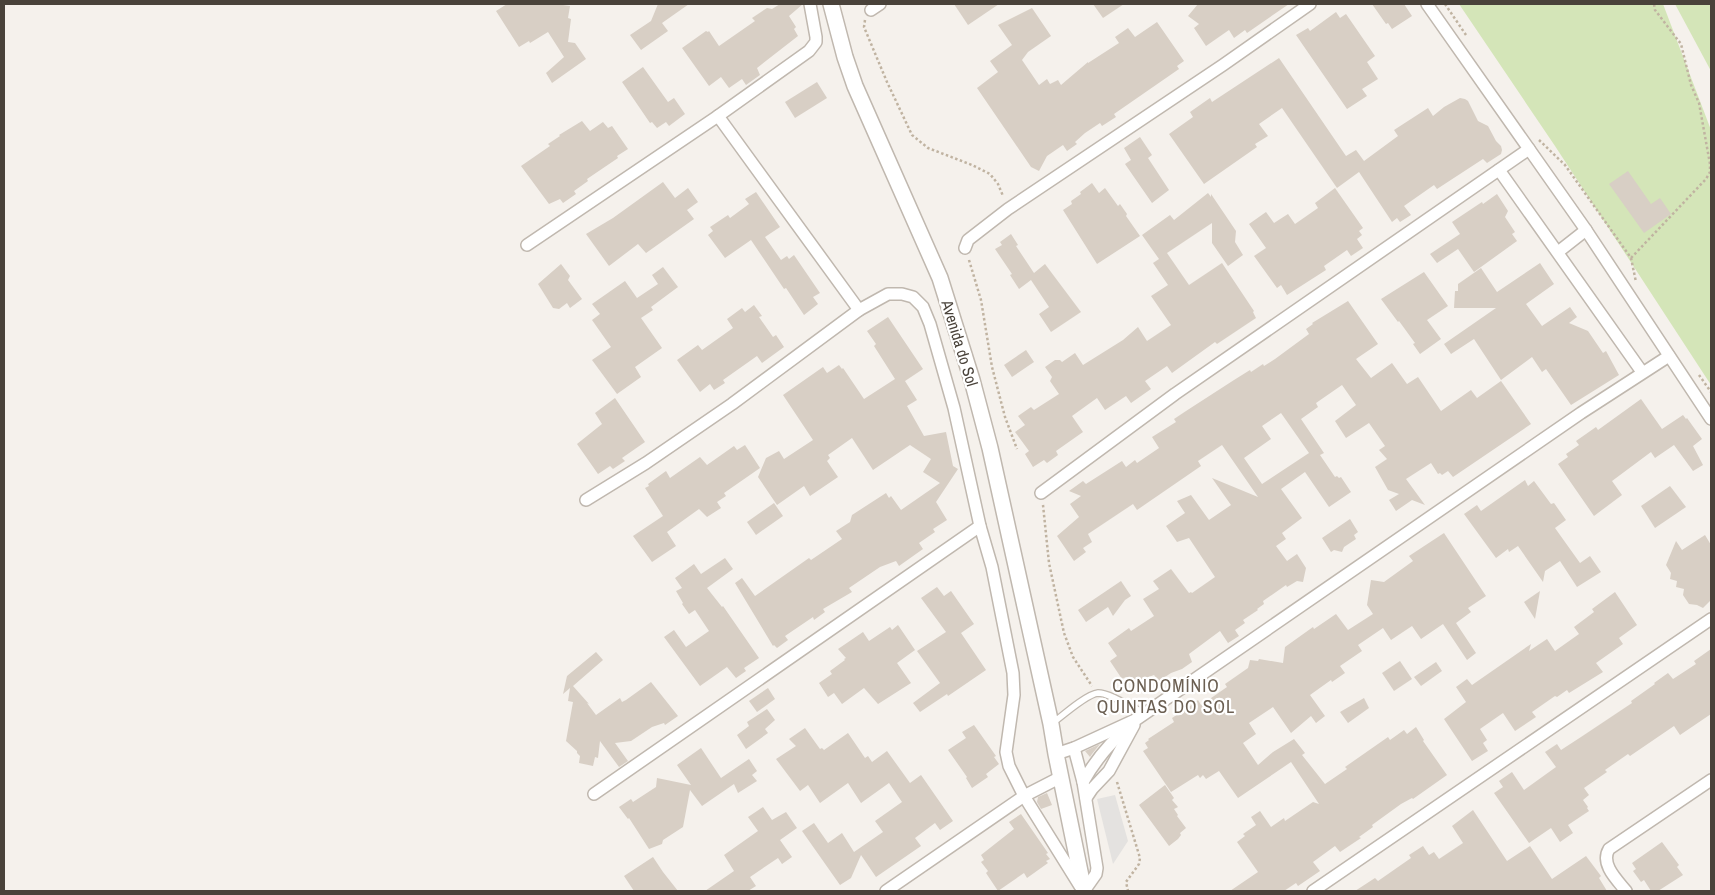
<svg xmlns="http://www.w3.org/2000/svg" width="1715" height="895" font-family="'Archivo Narrow',sans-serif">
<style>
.green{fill:#d4e5b8}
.parking{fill:#e4e2e0}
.building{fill:#d8cfc5;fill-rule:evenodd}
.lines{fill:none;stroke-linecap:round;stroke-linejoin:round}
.service-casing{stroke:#c0b8af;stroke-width:8}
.minor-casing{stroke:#c0b8af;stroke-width:14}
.tertiary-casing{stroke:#c0b8af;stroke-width:18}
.path{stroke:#c0b3a1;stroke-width:2.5;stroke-dasharray:2.5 2.5;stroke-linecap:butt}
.service{stroke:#fff;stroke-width:5.5}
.minor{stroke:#fff;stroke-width:11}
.tertiary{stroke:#fff;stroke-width:15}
.labels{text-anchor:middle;stroke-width:4.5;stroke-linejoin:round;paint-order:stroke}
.street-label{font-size:16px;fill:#49423a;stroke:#fff}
.neighbourhood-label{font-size:18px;letter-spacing:1px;fill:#6b5f52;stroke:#fff}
</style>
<rect width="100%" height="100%" fill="#f5f1ec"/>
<g class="green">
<polygon points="1459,4 1663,4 1711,130 1711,385 1555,146"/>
<polygon points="1675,4 1711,4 1711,71"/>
</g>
<polygon class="parking" points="1115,795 1128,841 1113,864 1097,799"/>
<g class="building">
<polygon points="507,4 564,4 563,5 570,6 568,18 571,19 568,42 575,43 586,59 552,83 546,73 564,57 548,32 530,43 529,41 519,47 496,11"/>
<polygon points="658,4 689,4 662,23 668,31 641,50 630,35 651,21"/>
<polygon points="780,4 803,4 789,16 796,27 794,29 798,36 757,68 760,75 746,85 742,79 729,88 721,77 709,86 682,48 706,31 708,32 709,31 719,46 755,21 752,18 767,8 772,9"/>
<polygon points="954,4 999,4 968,25"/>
<polygon points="1093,4 1124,4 1103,18"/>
<polygon points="1198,4 1289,4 1247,33 1245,30 1234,38 1229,30 1206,46 1194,28 1199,24 1188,16"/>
<polygon points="1372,4 1404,4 1412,16 1392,29 1388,23 1386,24"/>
<polygon points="1032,8 1051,36 1028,52 1022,60 1039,85 1047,79 1050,84 1058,80 1061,85 1088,62 1088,63 1119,43 1115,37 1128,28 1135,37 1157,22 1184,61 1177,66 1179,69 1114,114 1116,117 1102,126 1100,123 1085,133 1075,142 1077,144 1067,151 1063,145 1047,156 1039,171 1031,167 977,88 998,72 990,61 1012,45 998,25"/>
<polygon points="1336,12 1340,18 1346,14 1375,56 1367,62 1378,79 1362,89 1367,96 1347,109 1296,35 1308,28 1310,31"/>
<polygon points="1279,58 1346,156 1356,150 1364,161 1398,136 1394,130 1428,108 1433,116 1444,107 1460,98 1465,99 1468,101 1478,121 1488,126 1496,141 1501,146 1502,150 1501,154 1487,163 1483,159 1437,189 1434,185 1404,206 1411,215 1400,222 1397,218 1392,222 1359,172 1337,188 1282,108 1259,124 1268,136 1255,144 1257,147 1204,184 1169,134 1193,117 1190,112 1210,98 1212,102"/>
<polygon points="643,67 668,102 674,98 685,114 669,126 666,122 657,128 652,122 650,123 622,82"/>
<polygon points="817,82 827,98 795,118 785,102"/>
<polygon points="582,121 590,131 603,122 608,128 612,126 628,149 617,156 618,158 587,179 588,181 574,191 576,194 563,203 560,199 549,204 521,166 550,146 548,144 560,136 559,135"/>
<polygon points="1140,137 1152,155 1148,158 1169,190 1152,203 1125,164 1131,160 1124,148"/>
<polygon points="1628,171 1651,204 1660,198 1671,214 1644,233 1609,184"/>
<polygon points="663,182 675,198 688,188 698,202 687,210 694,219 646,253 638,244 609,266 586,234 613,218"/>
<polygon points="1092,183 1099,193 1105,188 1118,206 1120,204 1127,214 1126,216 1140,236 1097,264 1063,210 1072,204 1071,201 1081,194 1080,192"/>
<polygon points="1335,188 1363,228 1359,231 1362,235 1357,239 1363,248 1351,256 1347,250 1324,266 1326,270 1287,295 1281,285 1277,288 1254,256 1266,248 1249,224 1266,212 1274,223 1288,214 1295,224 1318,208 1315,203"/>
<polygon points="756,192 780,227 765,237 781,260 787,256 789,259 794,255 820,293 813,297 818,304 804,315 786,288 784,289 751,240 725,258 708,235 713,231 710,227 728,215 730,218 749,204 745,199"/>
<polygon points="1208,193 1211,197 1211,194 1236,231 1235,242 1243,255 1228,266 1212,243 1212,223 1167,253 1189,285 1222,263 1254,311 1253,312 1256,318 1217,344 1215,342 1172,373 1167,366 1145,381 1151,389 1131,403 1126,396 1105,410 1097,398 1072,416 1083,432 1056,451 1058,455 1047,463 1044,460 1033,467 1025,454 1029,451 1015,432 1025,425 1018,416 1031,407 1034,410 1059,394 1050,381 1052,377 1045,367 1055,360 1060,360 1062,362 1075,353 1083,365 1123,340 1138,327 1147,341 1171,325 1151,296 1168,285 1153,263 1159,259 1142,235 1170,215 1174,220"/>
<polygon points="1497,194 1508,211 1505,217 1515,232 1512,234 1517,241 1474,272 1458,249 1437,263 1430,254 1460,234 1452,222 1482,202 1483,204"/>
<polygon points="1011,234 1018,245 1016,246 1034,273 1045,264 1081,312 1051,332 1039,314 1049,307 1031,280 1019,289 1010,275 1012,274 995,249 1002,245 1000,242"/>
<polygon points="1540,263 1554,284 1526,304 1542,326 1570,307 1577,317 1569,323 1588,331 1603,353 1606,351 1619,375 1571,405 1546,369 1542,372 1532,357 1501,380 1474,339 1451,354 1444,344 1496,308 1454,308 1455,291 1458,291 1458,284 1481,268 1497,292"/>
<polygon points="561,264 570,276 568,280 582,299 570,308 567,303 559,309 553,308 538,284"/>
<polygon points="663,267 678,287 651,307 653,310 641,318 662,348 635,367 641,377 617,394 592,360 611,347 592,320 600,314 592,304 625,281 637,298 658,284 652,275"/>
<polygon points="1424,272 1448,306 1427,320 1441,339 1420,354 1413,344 1415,343 1399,321 1398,322 1381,299"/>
<path d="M 1348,301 L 1378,344 L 1356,359 L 1371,378 L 1392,363 L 1407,384 L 1418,377 L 1441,411 L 1471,390 L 1477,398 L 1501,381 L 1531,424 L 1453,477 L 1448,471 L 1442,475 L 1440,473 L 1438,474 L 1431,463 L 1406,479 L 1425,505 L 1412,500 L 1396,511 L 1389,500 L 1399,494 L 1388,490 L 1375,467 L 1387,459 L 1379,450 L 1385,446 L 1369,423 L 1346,438 L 1335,421 L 1356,405 L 1342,385 L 1316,403 L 1318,407 L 1301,419 L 1324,453 L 1320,455 L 1335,477 L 1337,476 L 1339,478 L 1341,477 L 1351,492 L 1329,507 L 1305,472 L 1281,489 L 1302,518 L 1282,533 L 1286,539 L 1276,546 L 1287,561 L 1297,554 L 1306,568 L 1303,582 L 1297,581 L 1287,587 L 1286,585 L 1263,601 L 1264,604 L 1257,609 L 1258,610 L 1243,620 L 1245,623 L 1235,630 L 1239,636 L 1228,643 L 1220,631 L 1189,654 L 1192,662 L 1182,669 L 1171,673 L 1159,681 L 1154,675 L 1143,679 L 1133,686 L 1126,677 L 1122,679 L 1110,661 L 1117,656 L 1108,643 L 1129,628 L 1131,631 L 1154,616 L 1143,599 L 1159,589 L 1153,581 L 1171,569 L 1189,593 L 1191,592 L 1192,593 L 1215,577 L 1189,538 L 1177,542 L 1166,526 L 1185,513 L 1177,501 L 1191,495 L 1209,520 L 1231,505 L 1212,478 L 1258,497 L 1222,445 L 1198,461 L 1201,466 L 1137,510 L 1133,504 L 1088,534 L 1092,542 L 1083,548 L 1086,552 L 1074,561 L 1057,536 L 1079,517 L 1070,504 L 1081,496 L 1069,491 L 1083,481 L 1086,484 L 1122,461 L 1126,467 L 1135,460 L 1137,463 L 1159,448 L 1152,437 L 1176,422 L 1174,419 L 1186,411 L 1234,380 L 1250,370 L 1251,372 L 1263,364 L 1264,366 L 1275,359 L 1309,334 L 1306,329 L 1313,324 L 1312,323 ZM 1281,413 L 1309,453 L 1262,484 L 1244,458 L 1271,439 L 1262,426 Z"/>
<polygon points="754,305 762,316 759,317 773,337 776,335 784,347 762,363 757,356 723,380 725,383 714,390 710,384 700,392 677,360 698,345 702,350 733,328 727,319 742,308 745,312"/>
<polygon points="888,317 923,369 905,381 917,400 907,406 924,436 946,432 953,466 958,469 936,502 947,520 933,529 935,532 919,543 923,549 899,566 896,561 880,567 849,588 852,592 823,609 825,612 814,620 813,617 785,636 788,640 777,648 774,645 773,646 735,583 742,578 755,596 809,558 811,560 842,539 836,531 850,522 852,515 886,493 889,498 891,496 901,510 940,483 923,472 931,459 910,445 873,470 852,438 828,455 830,458 827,461 838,477 810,496 804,486 777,505 758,477 766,458 779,451 784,459 813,440 783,395 823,367 827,373 839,365 842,369 843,368 864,399 895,379 874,346 876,344 867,331"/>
<polygon points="1026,350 1034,362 1012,377 1004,365"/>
<polygon points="615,398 645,442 622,458 625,461 613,469 610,466 598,474 577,444 602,424 595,413"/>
<polygon points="1641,399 1662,429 1683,415 1686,419 1687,418 1702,439 1693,446 1703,465 1693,471 1674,445 1655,458 1651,452 1612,481 1622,495 1594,516 1558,464 1568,457 1566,454 1579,445 1576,441 1596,427 1598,430"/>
<polygon points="745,445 760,468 724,493 726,496 717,502 721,508 707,517 699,509 667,532 676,546 652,562 633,536 663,516 645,488 649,486 648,484 666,471 670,478 700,457 707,465 734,446 737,450"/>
<polygon points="1525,480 1528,486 1534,481 1551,504 1554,503 1566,520 1555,528 1580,563 1590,556 1601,572 1577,587 1560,561 1545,571 1543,582 1518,546 1509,552 1508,549 1496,558 1464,514 1477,505 1481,511"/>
<polygon points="1670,486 1686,507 1655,528 1641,506"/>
<polygon points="774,503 783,516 756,535 747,522"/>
<polygon points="1350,519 1358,532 1354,535 1356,539 1344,547 1342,552 1334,550 1331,552 1322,538"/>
<polygon points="1444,533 1486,596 1468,608 1471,612 1456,623 1476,653 1467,660 1443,624 1421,639 1412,626 1391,640 1383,628 1358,645 1362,651 1340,666 1345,673 1332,682 1331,680 1310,695 1325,716 1316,723 1311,716 1291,733 1273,707 1249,723 1256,734 1243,743 1258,765 1273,752 1294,739 1305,753 1302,755 1325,784 1347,769 1345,767 1388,737 1390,740 1404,730 1407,734 1416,727 1424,740 1423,741 1447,775 1413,799 1412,798 1401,804 1372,825 1373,827 1359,837 1361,838 1340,852 1335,846 1313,862 1320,871 1298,886 1296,883 1284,891 1230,891 1258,872 1237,842 1245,836 1243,834 1256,825 1251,817 1260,811 1271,827 1284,818 1285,821 1313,802 1319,804 1291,762 1238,798 1219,771 1206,779 1203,775 1200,778 1198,775 1171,792 1143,751 1148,748 1145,743 1149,740 1148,739 1174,722 1172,718 1193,704 1198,700 1201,705 1227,687 1225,684 1248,668 1250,660 1258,661 1259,659 1283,663 1285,647 1313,627 1314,629 1336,614 1348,630 1373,614 1367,605 1371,580 1384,582 1413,561 1409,556"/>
<polygon points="1705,535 1711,545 1711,600 1703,608 1697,605 1689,604 1683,595 1684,589 1676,587 1677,581 1670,579 1671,573 1666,565 1676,541 1682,550"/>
<polygon points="725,558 733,569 707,588 722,607 723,606 759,658 744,668 746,671 736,678 727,667 700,686 664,637 674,630 686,647 709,631 695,610 689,614 682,604 683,603 676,591 682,588 675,578 694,564 701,574"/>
<polygon points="1121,581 1131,596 1125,600 1113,616 1108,607 1086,622 1078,610"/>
<polygon points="937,587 944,596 951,591 974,624 961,633 986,670 948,696 947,694 920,712 913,703 940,683 917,651 946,632 921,598"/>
<polygon points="1540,591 1535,619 1524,602"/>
<polygon points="1615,592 1637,625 1619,638 1623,644 1596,663 1603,672 1569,693 1567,690 1557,697 1555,696 1532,712 1536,717 1515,731 1503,713 1480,729 1487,740 1483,743 1488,751 1472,761 1444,719 1466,702 1456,687 1467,679 1472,685 1531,644 1529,651 1547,639 1555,651 1579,634 1574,627 1594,612 1592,609"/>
<polygon points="898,625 915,650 897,663 911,683 878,704 864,688 842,704 834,693 828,697 819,683 832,674 830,671 845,660 844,659 846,658 838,649 863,632 869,641 890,627 892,630"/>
<polygon points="1711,649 1711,714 1680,735 1674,726 1630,756 1628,754 1605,770 1607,772 1584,788 1589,795 1583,800 1588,807 1587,808 1589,811 1568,825 1573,833 1560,842 1551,828 1529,843 1494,793 1503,787 1499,781 1512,772 1524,790 1556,767 1545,752 1557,744 1561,750 1581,737 1632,703 1631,701 1655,684 1654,683 1668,673 1673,679 1696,664 1694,661"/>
<polygon points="596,652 603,660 573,686 589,704 587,703 596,715 620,698 622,702 626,700 651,682 678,716 665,725 664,723 652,727 631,741 615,743 628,761 619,767 600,741 598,758 595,757 593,766 579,763 580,756 577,753 577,751 566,741 573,702 568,701 570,688 563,694 567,676"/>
<polygon points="1400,661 1412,679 1394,691 1382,673"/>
<polygon points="1436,662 1442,671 1421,686 1414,677"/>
<polygon points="768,688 775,699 757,712 749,701"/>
<polygon points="1364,698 1369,708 1348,723 1340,712"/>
<polygon points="767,709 775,720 765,729 768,733 746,749 737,735 749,726 747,722"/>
<polygon points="974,725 996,756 994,757 999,764 986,774 988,777 972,788 966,778 967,777 948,750 966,738 962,732"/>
<polygon points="805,728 820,749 822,748 824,750 848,733 865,758 868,756 872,762 887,751 910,783 921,775 953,821 940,830 935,823 915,838 921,846 876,877 861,855 851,878 840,885 802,831 814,823 828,843 842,833 854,852 883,832 875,821 902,802 889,783 861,803 848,783 820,803 808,785 800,791 776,759 796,746 789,739"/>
<polygon points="1100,744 1092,754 1090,757 1085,751"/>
<polygon points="701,748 721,778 749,759 757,771 752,775 757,781 738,793 734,784 702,806 690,790 683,827 663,840 662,844 649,849 629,818 628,819 619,807 631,799 633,802 656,787 657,778 691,785 677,765"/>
<polygon points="1165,785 1174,798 1172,800 1178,807 1174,809 1178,815 1177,816 1186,828 1180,833 1181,835 1178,839 1169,846 1139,805"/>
<polygon points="1047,793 1052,805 1041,809 1037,802 1038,797"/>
<polygon points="763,807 772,820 786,812 797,828 780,840 792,857 782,864 778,858 750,877 756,886 748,891 705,891 734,871 724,855 758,831 748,817"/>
<polygon points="1473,810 1507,861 1530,846 1552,879 1586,856 1601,876 1599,878 1607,891 1355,891 1375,878 1378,881 1411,858 1409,855 1423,846 1429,855 1434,852 1439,859 1463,843 1452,826"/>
<polygon points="1021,814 1048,853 1046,854 1050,859 1046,861 1048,863 1027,878 1024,873 998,891 986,873 988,871 981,862 984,860 981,855 1014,829 1009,822"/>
<polygon points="1662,842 1679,865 1677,867 1683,875 1658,891 1651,891 1644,880 1641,882 1633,871 1636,869 1632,863"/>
<polygon points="653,857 663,872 678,891 634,891 624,876"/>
</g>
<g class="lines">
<g class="service-casing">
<path id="service" d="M 1053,723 C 1063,715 1087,694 1098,693 C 1110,693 1133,708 1144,713"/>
</g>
<g class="minor-casing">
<g id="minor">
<polyline points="1427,4 1586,230 1711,419"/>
<polyline points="871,10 880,4"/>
<polyline points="718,116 859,310 888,294 902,294 913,297 923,307 930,324 954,408 980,526 992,567 1013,673 1014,695 1006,752 1009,766 1024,796 1080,886"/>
<polyline points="1499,170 1642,372"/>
<polyline points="527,245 718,116 809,51 816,42 816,37 810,4"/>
<polyline points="965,248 968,240 1008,209 1223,65 1310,4"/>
<polyline points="1558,252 1586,230"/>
<polyline points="1041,493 1175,394 1529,149"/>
<polyline points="586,500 646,463 732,404 859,310"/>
<polyline points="1074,748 1083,782"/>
<polyline points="1056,754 1074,748 1137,719 1581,413 1669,356"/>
<polyline points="594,794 980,526"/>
<polyline points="1086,798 1092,789 1109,771 1134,725"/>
<polyline points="886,891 1024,796 1061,777"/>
<path d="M 1084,891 L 1096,874 L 1097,868 L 1083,782 C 1096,759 1110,742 1130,726"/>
<polyline points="1313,891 1711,619"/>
<path d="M 1626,891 C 1617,880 1600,864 1609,849 L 1711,780"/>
</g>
</g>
<g class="tertiary-casing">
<polyline id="tertiary" points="831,4 845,57 855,86 940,278 972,380 990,448 1051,724 1056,754 1084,891"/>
</g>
<g class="path">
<polyline points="1445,4 1466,35"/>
<polyline points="865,20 864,27 887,82 912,135 928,148 972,165 990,174 998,184 1003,196"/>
<polyline points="1539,140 1565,165 1631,258 1636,282"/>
<polyline points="1631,258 1706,179 1710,172 1710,164 1699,103 1691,85 1681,44 1655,10 1654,4"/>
<polyline points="969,260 981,300 992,367 1005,417 1017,449"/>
<polyline points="1699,375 1711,392"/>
<polyline points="1043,505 1049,563 1064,633 1073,657 1092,686"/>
<polyline points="1117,782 1140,858 1139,864 1126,882 1128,891"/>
</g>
<use href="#service" class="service"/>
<use href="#minor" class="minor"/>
<use href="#tertiary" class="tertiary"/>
</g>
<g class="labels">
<g class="street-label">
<text transform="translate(960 343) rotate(73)" y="6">Avenida do Sol</text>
</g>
<g class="neighbourhood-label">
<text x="1166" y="692">CONDOMÍNIO<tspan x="1166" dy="21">QUINTAS DO SOL</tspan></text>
</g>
</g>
<rect width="1715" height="895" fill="none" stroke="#49423a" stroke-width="10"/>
</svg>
